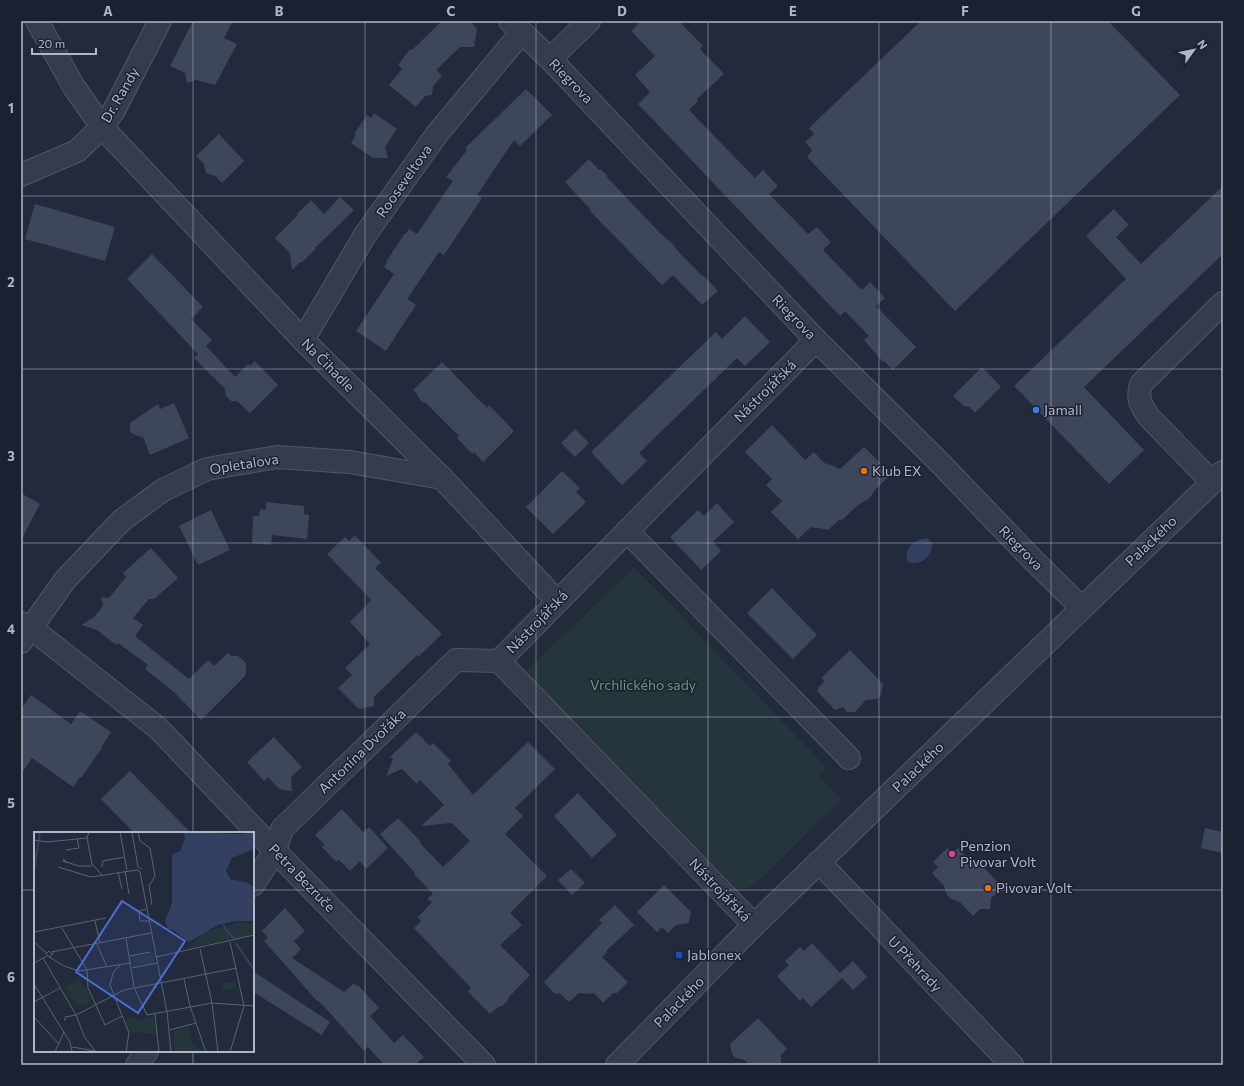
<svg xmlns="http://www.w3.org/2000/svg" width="1244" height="1086" font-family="Commissioner,sans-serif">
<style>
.green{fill:#24363c}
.water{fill:#334061}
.building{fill:#3e465b}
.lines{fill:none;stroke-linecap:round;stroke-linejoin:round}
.minor-casing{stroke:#515766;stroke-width:24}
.minor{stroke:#363c4b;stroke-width:22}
.grid{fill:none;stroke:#b1b7c7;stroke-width:1;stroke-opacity:0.55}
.shop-dot{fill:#3f7fe0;stroke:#1b2130;stroke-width:1.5}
.food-dot{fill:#e8710a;stroke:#1b2130;stroke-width:1.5}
.hotel-dot{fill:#d1479c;stroke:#1b2130;stroke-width:1.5}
.transit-dot{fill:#1a4fb4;stroke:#1b2130;stroke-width:1.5}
.labels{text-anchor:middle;stroke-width:3;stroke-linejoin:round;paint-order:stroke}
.street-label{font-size:14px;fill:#b1b7c7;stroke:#1b2130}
.poi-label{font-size:14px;fill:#b1b7c7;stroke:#1b2130;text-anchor:start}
.park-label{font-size:14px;fill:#679979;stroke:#1b2130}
.inset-river{fill:none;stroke:#334061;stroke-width:2}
.inset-road{fill:none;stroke:#5b6273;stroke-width:1}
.view{fill:#496ed3;fill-opacity:0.15;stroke:#496ed3;stroke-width:2}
.inset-edge{fill:none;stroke:#b1b7c7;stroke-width:2}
.neatline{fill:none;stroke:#b1b7c7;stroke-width:1.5}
.grid-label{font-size:13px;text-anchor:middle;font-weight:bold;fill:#b1b7c7}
</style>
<rect width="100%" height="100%" fill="#222a3b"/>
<path class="green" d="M 634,567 L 826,767 L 818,776 L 841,800 L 764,876 C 753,885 750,891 735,887 L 526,672 Z"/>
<path class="water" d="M 927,538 L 932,543 C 933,556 920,567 908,562 C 903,549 913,540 927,538 Z"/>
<g class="building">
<polygon points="193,21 233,21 224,38 237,44 215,85 196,80 187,83 185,73 170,66"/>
<polygon points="442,21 470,21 477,29 474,47 460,47 436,70 442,76 433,86 432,95 425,96 416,107 389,85 402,69 398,65 410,49 412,50"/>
<polygon points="641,21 679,21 703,46 700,49 724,74 697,99 698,101 689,110 755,178 763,170 778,186 769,194 808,234 817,227 831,242 823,250 862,290 870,282 885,298 876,306 916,347 893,370 884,361 883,362 864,340 869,336 845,311 840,316 638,104 650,92 635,75 655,56 631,31"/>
<polygon points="921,21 1108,21 1180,95 955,311 807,157 812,150 805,142 814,134 809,128"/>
<polygon points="526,89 552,115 520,146 514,140 477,195 482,198 444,255 439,252 407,299 416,305 386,351 356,331 394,274 384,267 387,262 386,262 405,233 406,234 409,229 417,234 453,181 446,177 467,150 465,148"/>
<polygon points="374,113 397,129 385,147 388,158 373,158 351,143 356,135 354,134 367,115 371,118"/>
<polygon points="219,134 244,161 222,183 215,176 206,173 204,164 196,156"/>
<polygon points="589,159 599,170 601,170 607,175 607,177 659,232 673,244 677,250 702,276 703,275 718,291 702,305 673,275 662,285 590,211 591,210 565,182"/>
<polygon points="1223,186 1223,254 1084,387 1144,450 1109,484 1014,386 1126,279 1086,236 1101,221 1114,209 1129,225 1116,237 1141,264"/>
<polygon points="340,197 354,210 315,248 316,249 301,263 300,262 292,270 290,253 275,238 298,215 297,214 311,200 324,214"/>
<polygon points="35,204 115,227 105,261 25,239"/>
<polygon points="152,254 203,307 191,319 212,340 206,346 235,377 248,364 250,366 255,361 278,385 250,413 237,401 231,401 226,396 225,389 194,358 198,354 127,279"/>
<polygon points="745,316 770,342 745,366 737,358 639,453 647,461 622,485 591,452 716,332 722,339"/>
<polygon points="442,362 487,408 489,405 514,431 483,462 474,452 472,454 457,438 459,436 426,403 422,402 418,397 417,394 413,390"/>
<polygon points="982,367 1001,387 975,413 970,407 964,406 953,396"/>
<polygon points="174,403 189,438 150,455 143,437 135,435 130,432 130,423 158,404 160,409"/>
<polygon points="772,425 805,460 814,452 824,463 831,465 840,469 864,447 891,474 875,490 869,499 858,505 841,521 840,519 828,530 811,527 798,539 771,512 782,501 766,485 772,479 745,452"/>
<polygon points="575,429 589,443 575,457 561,443"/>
<polygon points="562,471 580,488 576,492 586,502 553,534 526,507"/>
<polygon points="21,493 40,504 21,540"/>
<polygon points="266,502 304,506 304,514 309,515 307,539 272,535 271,545 252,543 253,516 259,516 260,509 266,510"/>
<polygon points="717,503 734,522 713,542 721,551 701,570 670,537 698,510 704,516"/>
<polygon points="211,510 230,550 198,565 179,526"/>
<polygon points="355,535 381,563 375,568 442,634 418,657 417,655 374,697 374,706 359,709 338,688 352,675 345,668 370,644 350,622 371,600 327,554 345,537 349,541"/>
<polygon points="151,548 178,578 154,599 149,599 133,618 143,625 135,636 189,679 208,660 214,666 228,653 231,656 238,656 246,663 246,675 201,720 174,692 145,669 148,665 118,643 116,645 97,630 81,625 94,617 103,606 101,597 109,598 126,577 123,573"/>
<polygon points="772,588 817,635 793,659 747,613"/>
<polygon points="850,650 883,684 881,695 877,699 866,700 855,712 847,712 843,707 835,710 817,691 819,689 818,688 825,681 821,678"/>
<polygon points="31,695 71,724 80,711 111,732 101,748 102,748 81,778 80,777 73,787 32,758 21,774 21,709"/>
<polygon points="416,732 430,746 433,743 451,761 448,764 473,795 528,742 555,769 515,808 523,816 505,834 547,876 510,913 522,925 500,945 530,975 509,997 507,1002 502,1006 498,1007 490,1014 468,992 471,988 414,928 421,921 418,917 432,902 427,899 433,894 414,874 415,873 380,834 398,818 421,842 420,843 443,867 470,841 452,823 421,826 444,805 420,780 417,784 402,769 386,776 393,759 390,757"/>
<polygon points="274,737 302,767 291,777 292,791 279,789 268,777 264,781 247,762"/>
<polygon points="130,771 191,833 134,833 101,799"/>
<polygon points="578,793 617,835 592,858 554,816"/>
<polygon points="342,809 363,832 369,827 388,848 366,869 360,861 350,871 339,860 336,862 322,847 325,845 315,835"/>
<polygon points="1205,828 1223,832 1223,853 1201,848"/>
<polygon points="947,848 952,853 958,848 969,859 970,858 976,864 978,862 1003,887 991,898 990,909 980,909 973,916 960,902 951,899 947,895 944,886 932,873 938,867 933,862"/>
<polygon points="571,869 585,883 572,895 558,880"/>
<polygon points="664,885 691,912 689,923 676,925 668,933 662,927 657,932 637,912"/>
<polygon points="615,905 634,925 606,951 607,952 602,957 628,982 617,993 613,993 603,1003 594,993 587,994 579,993 569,1002 559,993 555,994 544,982 602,923 599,920"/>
<polygon points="285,908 305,931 294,941 301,949 292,958 344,992 354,983 357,986 358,985 379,1008 370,1016 394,1043 403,1035 424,1057 415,1065 384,1065 368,1047 364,1051 319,1001 318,1002 264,941 268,937 262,931"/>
<polygon points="812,943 840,973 853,961 867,977 853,990 842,978 811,1007 803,998 800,1001 777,976 789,965 785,961 800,947 804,951"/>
<polygon points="253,971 330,1022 322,1035 253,992"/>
<polygon points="758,1018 787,1049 781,1055 781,1065 749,1065 745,1060 735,1058 732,1054 730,1044"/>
</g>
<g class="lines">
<g class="minor-casing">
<g id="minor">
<polyline points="37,21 74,87 102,127 303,340 442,478 557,601"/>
<polyline points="510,21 550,59 816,340 941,464 1034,561 1082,608"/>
<polyline points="550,59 589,21"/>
<polyline points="21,175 77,151 102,127 113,112 160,21"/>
<polyline points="303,340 365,235 437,134 521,33"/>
<path d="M 1212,482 L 1148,416 C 1140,403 1137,399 1141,384 L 1223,303"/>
<polyline points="627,531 849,758"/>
<polyline points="21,623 31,628 158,728 275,851 484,1065"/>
<polyline points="21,642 65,580 121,521 163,490 207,469 277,457 350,462 442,478"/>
<polyline points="499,661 816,340"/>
<polyline points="499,661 754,925"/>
<polyline points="819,862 1012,1065"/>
<polyline points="253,885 275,851 282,829 456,660 499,661"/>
<polyline points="137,1065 147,1051"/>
<polyline points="617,1065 754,925 1223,472"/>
</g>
</g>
<use href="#minor" class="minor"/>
</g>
<path class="grid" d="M 193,21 L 193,833M 365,21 L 365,1065M 536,21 L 536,1065M 708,21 L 708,1065M 879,21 L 879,1065M 1051,21 L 1051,1065M 21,196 L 1223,196M 21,369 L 1223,369M 21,543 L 1223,543M 21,717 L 1223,717M 21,890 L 35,890M 253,890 L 1223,890M 193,1051 L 193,1065"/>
<circle class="shop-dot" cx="1036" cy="410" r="4"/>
<g class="food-dot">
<circle cx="864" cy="471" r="4"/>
<circle cx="988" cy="888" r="4"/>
</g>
<circle class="hotel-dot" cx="952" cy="854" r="4"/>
<rect class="transit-dot" x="675" y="951" width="8" height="8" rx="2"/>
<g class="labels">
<g class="street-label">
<text transform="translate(571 81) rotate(46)" y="5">Riegrova</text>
<text transform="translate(120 95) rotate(-60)" y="5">Dr. Randy</text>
<text transform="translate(404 181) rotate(-55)" y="5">Rooseveltova</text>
<text transform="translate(794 317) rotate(46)" y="5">Riegrova</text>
<text transform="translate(328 365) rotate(45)" y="5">Na Čihadle</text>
<text transform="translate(765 391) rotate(-45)" y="5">Nástrojářská</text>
<text transform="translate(244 464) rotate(-9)" y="5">Opletalova</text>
<text transform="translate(1151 541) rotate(-44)" y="5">Palackého</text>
<text transform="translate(1021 548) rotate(46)" y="5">Riegrova</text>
<text transform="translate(537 622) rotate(-46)" y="5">Nástrojářská</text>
<text transform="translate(362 751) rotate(-44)" y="5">Antonína Dvořáka</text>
<text transform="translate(918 767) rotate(-44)" y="5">Palackého</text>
<text transform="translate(302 878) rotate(46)" y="5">Petra Bezruče</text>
<text transform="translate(720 890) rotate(46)" y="5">Nástrojářská</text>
<text transform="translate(915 964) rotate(46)" y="5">U Přehrady</text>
<text transform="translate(679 1002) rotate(-46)" y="5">Palackého</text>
</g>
<g class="poi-label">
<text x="1044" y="415">Jamall</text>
<text x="872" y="476">Klub EX</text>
<text x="960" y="851">Penzion<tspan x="960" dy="16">Pivovar Volt</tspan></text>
<text x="996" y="893">Pivovar Volt</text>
<text x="687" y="960">Jablonex</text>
</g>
<g class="park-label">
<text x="643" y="690">Vrchlického sady</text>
</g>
</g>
<g transform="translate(34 832)">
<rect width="220" height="220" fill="#222a3b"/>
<path d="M 207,90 L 220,91 L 220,102 L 151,117 L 172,100 ZM 119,122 L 121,131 L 100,135 L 98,125 ZM 45,147 L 56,163 L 54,173 L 45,173 L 39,169 L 31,155 ZM 201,150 L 202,156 L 189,158 L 188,151 ZM 100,184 L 103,190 L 119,184 L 123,202 L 95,200 L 91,188 ZM 154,195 L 158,212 L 171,220 L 140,220 L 140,199 Z" fill="#24363c"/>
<path d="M 150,0 L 207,2 L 220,0 L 220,17 L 198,26 L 192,39 L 197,48 L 212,50 L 220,55 L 219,89 L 202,89 L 184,93 L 155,110 L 139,98 L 134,97 L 131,89 L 138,71 L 138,23 L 146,19 L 151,7 Z" fill="#334061"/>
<path class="inset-river" d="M 0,39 L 6,0M 189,91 L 192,98 L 201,107M 202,111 L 220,138"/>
<path class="inset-road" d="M 55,0 L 53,6 L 58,32 L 68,43M 86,0 L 93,38M 98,0 L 104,35 L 108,37M 104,0 L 106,9 L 116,16 L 121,44 L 115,54 L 118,73M 0,8 L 13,10 L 53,6M 32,18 L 45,16 L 43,6M 33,31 L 30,27 L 29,29 L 45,34 L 58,34M 24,35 L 57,45 L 103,38M 68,35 L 69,29 L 91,25M 103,38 L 106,40 L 133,180 L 137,220M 91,39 L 95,62M 84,40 L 88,57M 112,77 L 105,79 L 106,89 L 115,89M 61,89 L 66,111M 28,96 L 53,138 L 54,156 L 71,193 L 88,184M 0,100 L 72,86M 92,106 L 100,155 L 113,183 L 178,171 L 220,174M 0,110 L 12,121M 63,112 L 73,135M 166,117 L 178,171 L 184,220M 17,120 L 117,101M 18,123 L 15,119 L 12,122 L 15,125 L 17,124 L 20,120M 96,124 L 117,120M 15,125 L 30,134 L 45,139 L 97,131M 122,125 L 220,103M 9,126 L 42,183 L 51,206 L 62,220M 0,131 L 13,124M 86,133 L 79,141 L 76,153 L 95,201 L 92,220M 98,136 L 123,131M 150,147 L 156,174 L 172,220M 0,152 L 36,210 L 38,220M 0,170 L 26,156M 121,182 L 125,220M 0,185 L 25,212M 31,189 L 31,185 L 42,183 L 90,158 L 203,136M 136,198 L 162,191M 38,215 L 66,220M 21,220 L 30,200M 196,220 L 210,174 L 196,110"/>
<path class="view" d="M 88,69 L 151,109 L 104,181 L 42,140 Z"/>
<rect width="220" height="220" class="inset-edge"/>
</g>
<rect width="1244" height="1086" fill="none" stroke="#1b2130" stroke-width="44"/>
<g transform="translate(1194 50) rotate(57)" stroke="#1b2130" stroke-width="3" paint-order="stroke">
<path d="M0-3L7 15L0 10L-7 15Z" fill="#b1b7c7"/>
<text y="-6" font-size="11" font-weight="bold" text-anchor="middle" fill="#b1b7c7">N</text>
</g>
<path d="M32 48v6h64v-6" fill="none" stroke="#b1b7c7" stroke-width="2"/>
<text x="38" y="48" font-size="12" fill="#b1b7c7" stroke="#1b2130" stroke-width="3" paint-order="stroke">20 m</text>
<rect x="22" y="22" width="1200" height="1042" class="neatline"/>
<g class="grid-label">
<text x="108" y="16">A</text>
<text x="279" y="16">B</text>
<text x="451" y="16">C</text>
<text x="622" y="16">D</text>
<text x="793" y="16">E</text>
<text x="965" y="16">F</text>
<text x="1136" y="16">G</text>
<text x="11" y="113">1</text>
<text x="11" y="287">2</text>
<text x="11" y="461">3</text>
<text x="11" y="634">4</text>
<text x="11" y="808">5</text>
<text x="11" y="982">6</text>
</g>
</svg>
